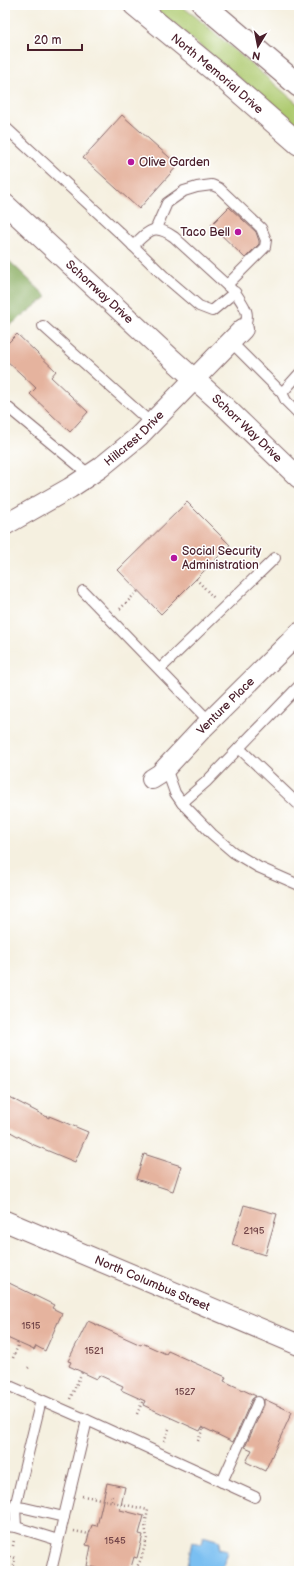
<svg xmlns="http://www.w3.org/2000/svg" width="304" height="1576" font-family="'Balsamiq Sans',sans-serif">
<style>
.green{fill:#aeca70;stroke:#7c744e}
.forest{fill:#8aae62;stroke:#6a6646}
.water{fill:#7abff1;stroke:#626f8e}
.building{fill:#e5b39e}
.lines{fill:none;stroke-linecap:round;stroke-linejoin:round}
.service-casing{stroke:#86686a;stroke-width:12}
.minor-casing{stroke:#86686a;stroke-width:22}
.primary-casing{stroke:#86686a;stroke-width:24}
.path{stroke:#86686a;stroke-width:2.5;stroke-dasharray:1 3;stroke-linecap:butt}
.service{stroke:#fff;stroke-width:10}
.minor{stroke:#fff;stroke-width:20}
.primary{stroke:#fff;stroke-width:22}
.poi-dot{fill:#b5179e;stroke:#fff;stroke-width:1.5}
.labels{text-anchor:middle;stroke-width:3;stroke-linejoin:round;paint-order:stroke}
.number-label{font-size:10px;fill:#714448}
.street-label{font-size:12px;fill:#4a1f2b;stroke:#fff}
.poi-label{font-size:12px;fill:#4a1f2b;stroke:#fff;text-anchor:start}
</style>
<rect width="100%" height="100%" fill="#fff"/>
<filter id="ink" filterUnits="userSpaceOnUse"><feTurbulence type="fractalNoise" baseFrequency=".025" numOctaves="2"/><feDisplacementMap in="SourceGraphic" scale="8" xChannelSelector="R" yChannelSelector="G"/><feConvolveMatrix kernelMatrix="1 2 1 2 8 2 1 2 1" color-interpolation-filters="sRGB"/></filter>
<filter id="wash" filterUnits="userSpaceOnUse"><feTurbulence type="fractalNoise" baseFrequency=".012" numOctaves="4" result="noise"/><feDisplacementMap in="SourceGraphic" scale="16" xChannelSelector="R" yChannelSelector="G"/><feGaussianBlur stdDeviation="0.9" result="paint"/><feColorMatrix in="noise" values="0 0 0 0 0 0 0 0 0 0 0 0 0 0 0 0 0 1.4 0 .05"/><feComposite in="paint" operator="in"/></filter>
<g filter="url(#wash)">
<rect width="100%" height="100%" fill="#f5f0e0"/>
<polygon class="green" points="151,5 180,5 196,17 299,105 299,128"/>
<polygon class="forest" points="5,257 47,297 13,323 5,326"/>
<polygon class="water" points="203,1536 220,1541 219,1549 227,1551 222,1571 186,1571 192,1542 201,1544"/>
<g id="blocks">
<g class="building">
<polygon points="122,115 178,165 139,209 83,158"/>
<polygon points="229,207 256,232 259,241 259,244 245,258 211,225"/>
<polygon points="17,334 56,371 51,377 88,412 70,432 30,394 36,388 5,359 5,346"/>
<polygon points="187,502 230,545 161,614 118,570"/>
<polygon points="5,1095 49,1118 49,1116 88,1132 75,1162 34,1145 5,1129"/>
<polygon points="144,1154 181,1166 173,1191 136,1179"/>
<polygon points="244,1205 277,1214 265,1255 232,1245"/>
<polygon points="5,1281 54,1305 52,1308 62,1313 45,1351 36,1346 34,1350 5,1337"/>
<polygon points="88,1321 141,1345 142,1343 166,1354 168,1351 226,1377 224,1381 256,1396 252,1399 233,1442 202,1427 200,1431 143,1405 145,1401 121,1390 123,1386 99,1375 97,1379 69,1366 71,1362 68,1361"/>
<polygon points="264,1399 292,1412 265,1471 246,1462 252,1450 245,1447 264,1405"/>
<polygon points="107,1483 125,1487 120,1510 144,1516 139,1534 143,1535 137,1558 134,1557 130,1571 108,1571 87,1566 91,1546 86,1545 89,1534 92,1525 97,1526"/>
</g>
</g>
</g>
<g filter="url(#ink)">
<use href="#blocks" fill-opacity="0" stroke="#86686a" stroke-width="1"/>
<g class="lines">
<g class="service-casing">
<g id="service">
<path d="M 5,127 L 122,235 L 164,276 L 199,306 L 212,311 L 235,292 C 244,306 252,313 243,329"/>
<polyline points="156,228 167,203 184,191 197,187 212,185 219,188 261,228 266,240 265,247 227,285"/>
<path d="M 133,246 C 149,230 154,223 174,237 L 232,290"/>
<polyline points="43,326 152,424"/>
<polyline points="230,341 282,393 286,401 299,414"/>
<polyline points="282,393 299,374"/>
<polyline points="5,405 91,476"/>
<polyline points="83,591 209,721"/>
<polyline points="160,669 275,558"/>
<polyline points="239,748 299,805"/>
<polyline points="166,768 175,793 182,803 212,834 233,852 258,867 299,885"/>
<polyline points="182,803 206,782 299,686"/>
<polyline points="5,1384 87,1420 255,1497"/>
<polyline points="222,1482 258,1402"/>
<polyline points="5,1506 25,1508 64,1517"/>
<polyline points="5,1526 16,1527 58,1540"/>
<polyline points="16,1527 15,1507 41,1400"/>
<polyline points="51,1571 87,1420"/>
</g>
</g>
<g class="minor-casing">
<g id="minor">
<path id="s1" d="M 5,204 L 172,359 L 220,402 L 299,478"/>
<path id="s2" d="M 5,525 L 70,488 L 100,468 L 139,436 L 243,329"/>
<path id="s3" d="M 152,779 L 160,774 L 202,729 L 299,633"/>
<path id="s4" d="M 5,1221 L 299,1345"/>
</g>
</g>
<g class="primary-casing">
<g id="primary">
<path id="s5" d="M 135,5 L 220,75 L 299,144"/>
<polyline points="204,5 299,86"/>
</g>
</g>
<g class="path">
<polyline points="196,579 215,599"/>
<polyline points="120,609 138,591"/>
<polyline points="13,1358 19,1343"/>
<polyline points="28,1368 30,1366"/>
<polyline points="70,1399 82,1372"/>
<polyline points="137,1414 143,1400"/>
<polyline points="164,1441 169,1429"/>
<polyline points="198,1441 203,1428"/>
<polyline points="82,1496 96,1498 148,1510 145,1525 147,1538 141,1559 135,1571"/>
<polyline points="111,1501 112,1495"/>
<polyline points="74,1531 89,1534"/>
<polyline points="13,1546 14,1539"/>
<polyline points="10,1557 15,1558 13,1571"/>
</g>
<use href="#service" class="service"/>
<use href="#minor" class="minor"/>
<use href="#primary" class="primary"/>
</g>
</g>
<g class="poi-dot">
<circle cx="131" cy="162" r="4"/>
<circle cx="238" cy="232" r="4"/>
<circle cx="174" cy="558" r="4"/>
</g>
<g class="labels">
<g class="number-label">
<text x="254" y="1234">2195</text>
<text x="31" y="1329">1515</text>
<text x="94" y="1354">1521</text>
<text x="185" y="1395">1527</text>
<text x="115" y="1544">1545</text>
</g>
<g class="street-label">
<text dy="4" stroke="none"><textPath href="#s5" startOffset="107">North Memorial Drive</textPath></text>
<text dy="4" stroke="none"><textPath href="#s1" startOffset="129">Schorrway Drive</textPath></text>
<text dy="4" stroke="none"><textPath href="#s1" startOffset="330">Schorr Way Drive</textPath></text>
<text dy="4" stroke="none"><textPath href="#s2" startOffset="156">Hillcrest Drive</textPath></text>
<text dy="4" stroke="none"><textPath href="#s3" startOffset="104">Venture Place</textPath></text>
<text dy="4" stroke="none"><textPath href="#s4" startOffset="160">North Columbus Street</textPath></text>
</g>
<g class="poi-label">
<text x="139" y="166">Olive Garden</text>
<text x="230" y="236" text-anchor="end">Taco Bell</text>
<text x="182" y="555">Social Security<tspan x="182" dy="14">Administration</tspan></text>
</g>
</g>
<rect width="304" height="1576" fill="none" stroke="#fff" stroke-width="20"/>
<g transform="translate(258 46) rotate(190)" stroke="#ffffff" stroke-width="3" paint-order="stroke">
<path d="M0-3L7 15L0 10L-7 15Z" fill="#4a1f2b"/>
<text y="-6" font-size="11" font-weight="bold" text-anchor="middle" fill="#4a1f2b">N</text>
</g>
<path d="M28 44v6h54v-6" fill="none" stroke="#4a1f2b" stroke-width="2"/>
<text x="34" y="44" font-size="12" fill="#4a1f2b" stroke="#ffffff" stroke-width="3" paint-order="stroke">20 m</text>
</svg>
